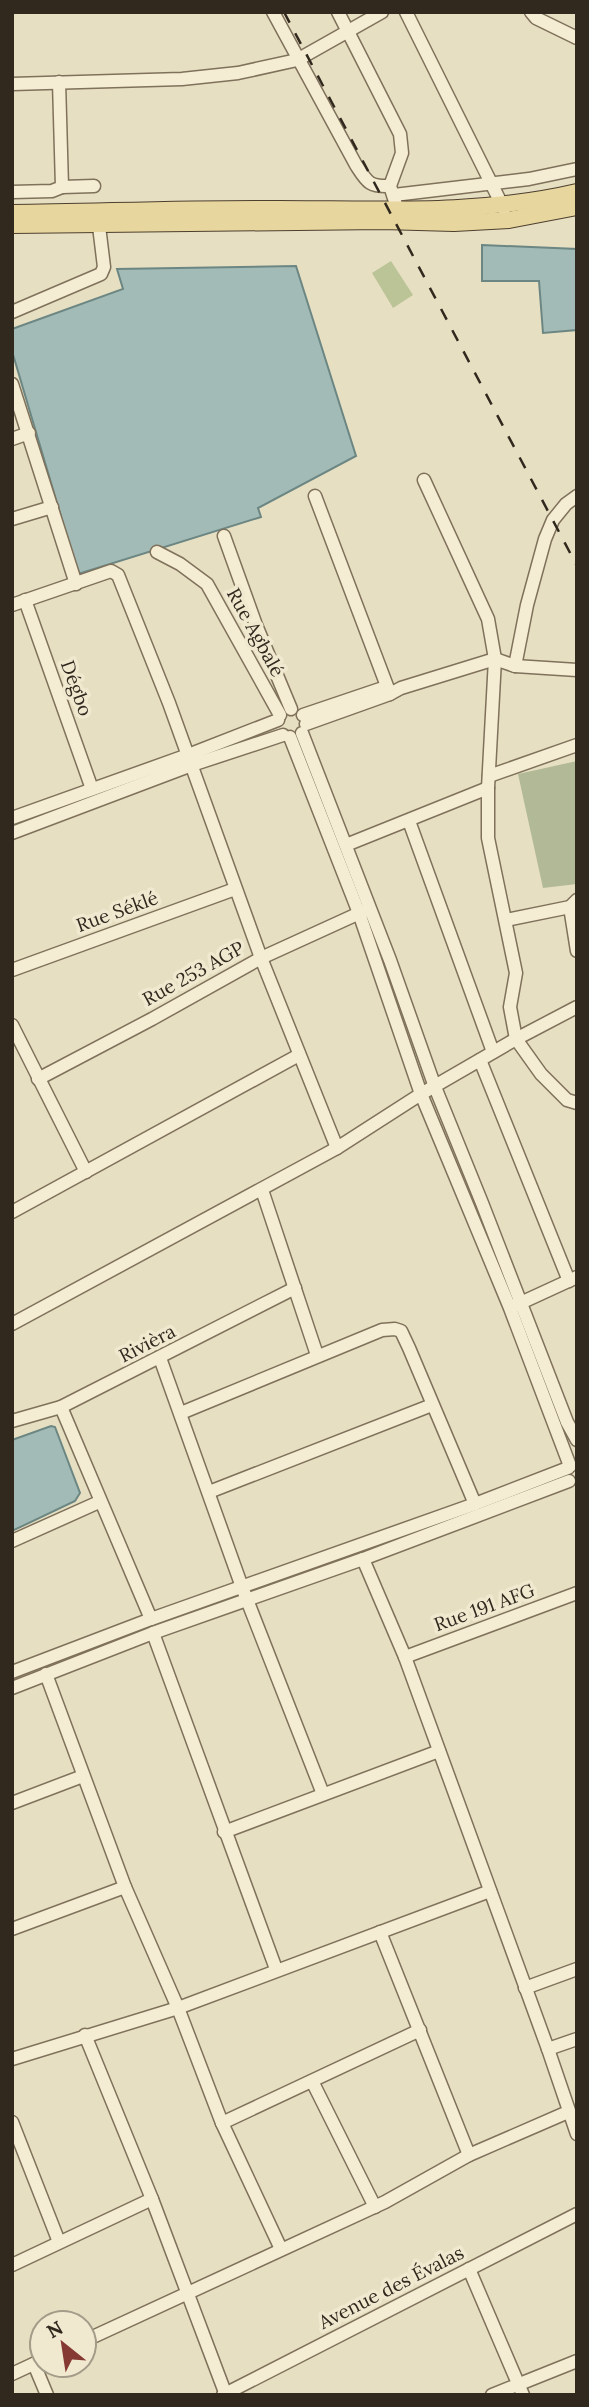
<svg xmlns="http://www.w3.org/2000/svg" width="589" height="2407" font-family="Lora,serif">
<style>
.green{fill:#bbc497}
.cemetery{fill:#b2b996}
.water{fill:#a3bbb6;stroke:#6c8783;stroke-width:2}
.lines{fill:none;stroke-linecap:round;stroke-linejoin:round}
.minor-casing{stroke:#7f715b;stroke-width:15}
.major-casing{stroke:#4d3f2f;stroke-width:18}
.minor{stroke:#f4edd3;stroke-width:12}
.major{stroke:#e7d69d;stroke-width:16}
.rail{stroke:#31281e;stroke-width:2.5;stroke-dasharray:12 12;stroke-linecap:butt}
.labels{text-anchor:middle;stroke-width:7;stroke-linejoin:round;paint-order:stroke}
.street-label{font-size:19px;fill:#31281e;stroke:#f0e9d0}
</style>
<rect width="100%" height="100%" fill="#e7dfc2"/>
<polygon class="green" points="391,261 413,295 393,308 372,273"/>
<polygon class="cemetery" points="577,761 577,884 543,888 518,774"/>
<g class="water">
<polygon points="482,245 577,249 577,330 543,333 539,281 482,281"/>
<polygon points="296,266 356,456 258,508 261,517 78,574 12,351 12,329 123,289 117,269"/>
<polygon points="51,1426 55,1427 80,1493 75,1501 12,1531 12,1440"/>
</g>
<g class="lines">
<g class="minor-casing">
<g id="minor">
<path d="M 273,12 L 356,165 C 367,182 369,187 390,186"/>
<polyline points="338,12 400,134 402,153 390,186 400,217"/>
<polyline points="406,12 504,209"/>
<polyline points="531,12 536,18 577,38"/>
<polyline points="12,84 182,79 238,73 297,60 382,12"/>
<polyline points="62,187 94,186"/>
<polyline points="12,192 52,191 62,187 59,82"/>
<polyline points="394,195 529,179 577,169"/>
<polyline points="12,312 101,274 104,267 98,218"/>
<polyline points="12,384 76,584"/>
<polyline points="12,439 29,433"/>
<polyline points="424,480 488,619 495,659 488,788 488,838 516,973 510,1007 516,1039 541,1074 567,1100 577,1103"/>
<polyline points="315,496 390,694"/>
<polyline points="12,519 52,507"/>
<polyline points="224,536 256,625 291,709"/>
<polyline points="157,552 180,564 207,584 280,715"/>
<polyline points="25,600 92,789"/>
<polyline points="12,605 111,571 118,575 169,703 261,958 337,1148"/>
<polyline points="515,666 527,605 545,539 553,520 566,504 577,496"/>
<polyline points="303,715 380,689"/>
<polyline points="306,724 390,694 401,688 495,659 515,666 577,670"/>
<polyline points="302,733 390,960 435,1087 482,1203 567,1422 577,1440"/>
<polyline points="290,737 359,913 421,1094 510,1308 570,1466"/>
<polyline points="489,776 577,745"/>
<polyline points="12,818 188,755 278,720"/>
<polyline points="409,821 493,1052"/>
<polyline points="12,833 192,765 283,735"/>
<polyline points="346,845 488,788"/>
<polyline points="570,907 577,951"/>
<polyline points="506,920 570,907 577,900"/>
<polyline points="12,970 235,889"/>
<polyline points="12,1025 86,1172"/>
<polyline points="480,1060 569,1281"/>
<polyline points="38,1079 152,1019 261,958 364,911"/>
<polyline points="262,1190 317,1355"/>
<polyline points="12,1212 299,1055"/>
<polyline points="514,1306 577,1277"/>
<polyline points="12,1324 337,1148 421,1094 516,1039 577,1007"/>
<polyline points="160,1358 242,1587 323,1794"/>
<polyline points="61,1407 151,1619"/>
<polyline points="181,1413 382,1330 395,1329 401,1331 409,1348 475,1504"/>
<polyline points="12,1421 61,1407 295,1288"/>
<polyline points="209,1492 432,1405"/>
<polyline points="12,1541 99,1502"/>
<polyline points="363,1559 405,1657 548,2049 577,2134"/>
<polyline points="153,1633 276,1969"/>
<polyline points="405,1657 577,1593"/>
<polyline points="12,1672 151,1619 475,1504 568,1468"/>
<polyline points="46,1674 125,1887 178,2008 222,2123 281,2249"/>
<polyline points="12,1688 153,1633 363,1559 569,1481"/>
<polyline points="12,1803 83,1776"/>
<polyline points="224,1832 439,1751"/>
<polyline points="12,1929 125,1887"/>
<polyline points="380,1932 469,2155"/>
<polyline points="525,1988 577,1969"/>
<polyline points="85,2035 152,2199 226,2395"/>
<polyline points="548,2049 577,2039"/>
<polyline points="12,2059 178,2008 490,1891"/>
<polyline points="312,2081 375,2207"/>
<polyline points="12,2122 59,2242"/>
<polyline points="222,2123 420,2030"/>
<polyline points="12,2265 152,2199"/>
<polyline points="469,2269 523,2395"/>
<polyline points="84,2341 385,2202 469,2155 568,2112"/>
<polyline points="34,2364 47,2395"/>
<polyline points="12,2374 42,2360"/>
<polyline points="223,2395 577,2214"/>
<polyline points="492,2395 577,2361"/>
</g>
</g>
<g class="major-casing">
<g id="major">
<path d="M 12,213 C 101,212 190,208 279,209 C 379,209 479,215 577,192"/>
<polyline points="12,225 383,221 454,223 509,220 577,207"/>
</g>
</g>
<use href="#minor" class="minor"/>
<use href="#major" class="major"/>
<polyline class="rail" points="284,12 577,566"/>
</g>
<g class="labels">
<g class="street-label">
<text transform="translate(256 632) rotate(61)" y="7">Rue Agbalé</text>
<text transform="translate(77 688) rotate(70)" y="7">Dégbo</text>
<text transform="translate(117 911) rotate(-20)" y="7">Rue Séklé</text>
<text transform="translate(193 973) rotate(-29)" y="7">Rue 253 AGP</text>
<text transform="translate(147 1343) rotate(-27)" y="7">Rivièra</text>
<text transform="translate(484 1607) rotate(-20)" y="7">Rue 191 AFG</text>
<text transform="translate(391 2287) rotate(-27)" y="7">Avenue des Évalas</text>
</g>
</g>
<rect width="589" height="2407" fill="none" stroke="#31281e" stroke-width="28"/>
<g transform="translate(63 2344) rotate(330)"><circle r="33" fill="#f0e9d0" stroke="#a49c89" stroke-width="2"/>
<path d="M0-5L12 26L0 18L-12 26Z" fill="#863933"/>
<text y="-10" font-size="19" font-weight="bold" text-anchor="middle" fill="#31281e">N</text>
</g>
</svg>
